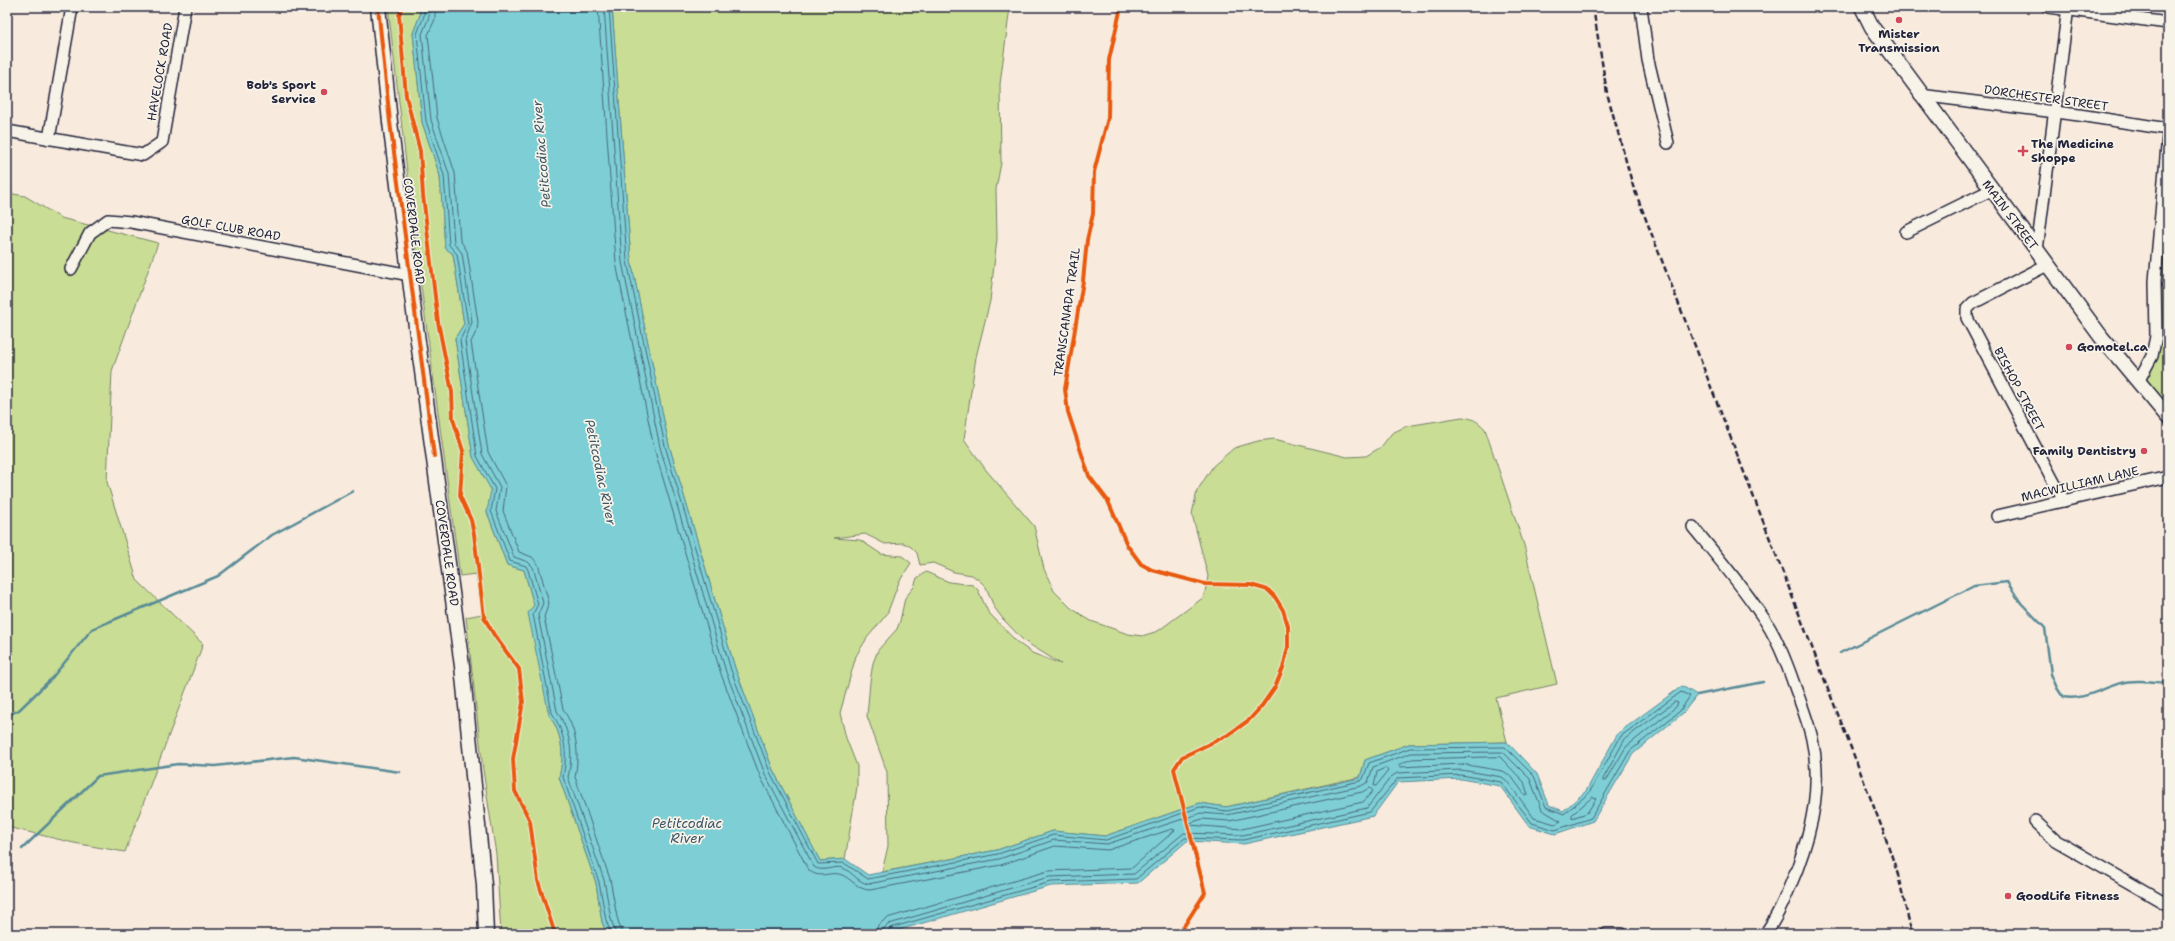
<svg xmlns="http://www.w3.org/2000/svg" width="2175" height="941" font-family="'Shantell Sans',sans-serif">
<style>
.green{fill:#c9de94;stroke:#768068}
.water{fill:#7ecfd5;stroke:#598a97}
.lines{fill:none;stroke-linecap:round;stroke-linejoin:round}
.shore{stroke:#476779;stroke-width:1}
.stream{stroke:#598a97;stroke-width:2.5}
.minor-casing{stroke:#22223b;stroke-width:14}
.major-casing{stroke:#22223b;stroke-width:17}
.minor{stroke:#f7f3e8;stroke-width:11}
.major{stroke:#f7f3e8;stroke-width:14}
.rail{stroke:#22223b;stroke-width:2.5;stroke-dasharray:6 3;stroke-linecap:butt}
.cycleway-casing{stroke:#f7f3e8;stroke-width:6}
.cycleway{stroke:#e8590c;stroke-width:4}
.poi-dot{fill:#d1495b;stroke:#f7f3e8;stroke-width:1.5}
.labels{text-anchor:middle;stroke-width:3.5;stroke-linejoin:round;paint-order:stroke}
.poi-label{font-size:12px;font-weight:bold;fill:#22223b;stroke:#f7f3e8;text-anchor:start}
.street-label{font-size:12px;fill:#22223b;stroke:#f7f3e8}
.water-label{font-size:13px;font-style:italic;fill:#3e5669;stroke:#f7f3e8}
</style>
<rect width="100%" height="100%" fill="#f8ebdd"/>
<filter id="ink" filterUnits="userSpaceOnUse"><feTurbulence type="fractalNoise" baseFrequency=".025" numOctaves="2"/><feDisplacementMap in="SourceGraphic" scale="8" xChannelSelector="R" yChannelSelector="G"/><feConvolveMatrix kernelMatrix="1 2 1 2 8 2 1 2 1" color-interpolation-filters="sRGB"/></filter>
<g filter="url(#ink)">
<g class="green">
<path d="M 388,7 L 420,7 L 420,15 L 413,33 L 422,122 L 440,176 L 445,247 L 453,254 L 464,324 L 455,338 L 473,457 L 492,490 L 487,512 L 507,565 L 524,570 L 534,605 L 549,715 C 562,733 565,755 559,777 L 596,883 L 602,922 L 607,934 L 501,934 L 496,854 L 483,770 L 466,617 L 482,614 L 476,574 L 460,576 L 416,249 Z"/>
<path d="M 612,7 L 1010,7 L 1000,84 L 1001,163 L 996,189 L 997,239 L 990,301 L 976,357 L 964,439 L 986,470 L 1034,526 L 1044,569 L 1054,591 L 1071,608 L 1091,621 L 1128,634 L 1142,636 L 1158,631 L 1204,597 L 1208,576 L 1192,514 L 1197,491 L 1213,466 L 1234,448 L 1258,441 L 1274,439 L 1347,457 L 1366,456 L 1381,447 L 1392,433 L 1407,426 L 1462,417 C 1472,418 1478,421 1485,429 L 1524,545 L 1557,684 L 1496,698 L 1507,742 L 1409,744 L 1365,760 L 1360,777 L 1226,807 L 1200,803 L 1105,836 L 1053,831 L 997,850 L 882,872 L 888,846 L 887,772 L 867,716 L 870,682 L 873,663 L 878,650 L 897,629 L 900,621 L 905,598 L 914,587 L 917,578 L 926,572 L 949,582 L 973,585 L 978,590 L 988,612 L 1017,642 L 1032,653 L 1061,664 L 1024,641 L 1003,619 L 994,607 L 986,587 L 979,580 L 972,575 L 954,572 L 933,563 L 920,565 L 917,553 L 911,547 L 904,543 L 885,544 L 865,534 L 834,538 L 860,540 L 881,554 L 902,556 L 911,563 L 899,582 L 887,614 L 867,638 L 856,656 L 840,713 L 846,738 L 857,766 L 857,787 L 845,859 L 820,861 L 773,770 L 735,668 L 669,445 L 631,261 Z"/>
<polygon points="2168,135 2168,417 2139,380 2152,356"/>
<polygon points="7,193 25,196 61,218 158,243 112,371 107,482 137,580 203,644 125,852 74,843 7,827"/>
</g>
<path class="water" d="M 420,7 L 612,7 L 631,261 L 669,445 L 735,668 L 773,770 L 820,861 L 845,859 L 868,875 L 997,850 L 1053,831 L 1105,836 L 1200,803 L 1226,807 L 1360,778 L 1365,760 L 1409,744 L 1507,742 L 1537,774 L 1549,805 L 1563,811 L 1586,791 L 1618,733 L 1682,686 L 1697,695 L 1683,713 L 1633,754 L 1593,821 L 1555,834 L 1529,826 L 1500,786 L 1461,779 L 1398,782 L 1373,816 L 1244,844 L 1187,841 L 1138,883 L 1051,886 L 885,934 L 607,934 L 602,922 L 596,883 L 559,777 C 565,755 562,733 549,715 L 528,613 L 534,605 L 524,570 L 507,565 L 487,512 L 491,490 L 473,457 L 455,338 L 464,324 L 453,254 L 445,248 L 440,176 L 422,122 L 413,33 L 420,15 Z"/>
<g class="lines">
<g class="shore">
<path d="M 424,7 L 424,16 L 417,34 L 426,121 L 444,175 L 449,245 L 457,254 L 468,324 L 460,340 L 477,456 L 495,489 L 491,511 L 510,561 L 526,566 L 528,570 L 538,604 L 533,614 L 552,713 C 565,733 568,753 563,777 L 599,882 L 606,920 L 611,934"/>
<path d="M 429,7 L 429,17 L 422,34 L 431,120 L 449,174 L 454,243 L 462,253 L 472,322 L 465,341 L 482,454 L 500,487 L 496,511 L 514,557 L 528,562 L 533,567 L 543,603 L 538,615 L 557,711 C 570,732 574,753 568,777 L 604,880 L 611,919 L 616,934"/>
<path d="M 435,7 L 435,19 L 428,35 L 437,118 L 455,173 L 460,240 L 467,251 L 478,322 L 477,330 L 471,342 L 488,452 L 506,486 L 503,511 L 519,552 L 532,557 L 538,564 L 549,603 L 544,617 L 563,709 C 576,729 580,752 575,777 L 610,879 L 617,917 L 622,934"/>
<path d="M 598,7 L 616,263 L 654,448 L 721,674 L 760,776 L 808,869 C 819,881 830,870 842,875 C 852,879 858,890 870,890 L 1001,865 L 1055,846 L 1108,850 L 1172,829 L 1175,830 L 1132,868 L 1048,871 L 887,918 L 878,925 L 876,934"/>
<path d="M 604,7 L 622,262 L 660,447 L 726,672 L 765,774 L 814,867 C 823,873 834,865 843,868 C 852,872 858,882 868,884 L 999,859 L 1054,840 L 1107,844 L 1201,813 L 1227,815 L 1361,786 L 1368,782 L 1373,767 L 1411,753 L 1503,752 L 1530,779 L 1542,810 L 1561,821 L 1555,824 L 1534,818 L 1507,781 L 1502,777 L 1461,770 L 1397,773 L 1391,777 L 1367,808 L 1243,835 L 1184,833 L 1134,874 L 1049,877 L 889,924 L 884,928 L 882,934"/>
<polyline points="609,7 627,261 665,446 731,670 770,772 818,864 844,863 868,879 998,854 1053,835 1106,840 1200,807 1227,811 1360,781 1363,779 1369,763 1410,748 1505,747 1534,776 1546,807 1564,814 1589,793 1621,736 1681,692 1690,696 1680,711 1630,751 1591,818 1555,830 1532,823 1501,782 1461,775 1398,778 1370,812 1243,840 1185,838 1136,879 1051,882 890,928 887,934"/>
<polygon points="1675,702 1678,703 1676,707 1626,747 1606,781 1603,781 1603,779 1625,739"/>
<polygon points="1500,757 1524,782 1528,795 1525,795 1511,776 1503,771 1461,764 1400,767 1398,765 1412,759"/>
<polygon points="1386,768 1388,771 1376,786 1374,786 1377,772"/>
<polygon points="1370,788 1373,791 1363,802 1242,829 1189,825 1190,823 1202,819 1229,821 1362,792"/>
<polygon points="1593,797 1596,799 1587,813 1572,818 1572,815"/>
</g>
<g class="stream">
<path d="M 1840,653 L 1974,586 L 2007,582 L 2021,603 L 2045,628 L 2051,674 L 2057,688 L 2063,697 C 2083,701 2102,688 2121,683 C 2136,679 2152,682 2168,683"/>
<polyline points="1697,695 1763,682"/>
<polyline points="7,716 19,710 51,679 92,629 218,576 272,535 353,491"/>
<polyline points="22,849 98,776 178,764 215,766 294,757 400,772"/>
</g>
<g class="minor-casing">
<g id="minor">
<polyline points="1641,7 1648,60 1668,143"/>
<polyline points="2048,7 2168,23"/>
<polyline points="1920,95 2079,115 2168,129"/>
<polyline points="7,131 143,155 162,142 185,7"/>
<polyline points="49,139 72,7"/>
<polyline points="1906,232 1991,190"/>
<polyline points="2037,250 2068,7"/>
<polyline points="2047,265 1973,303 1967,309 1967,318 2064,501"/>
<polyline points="71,269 90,233 108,220 131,222 410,275"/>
<polyline points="2139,380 2152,356 2156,336 2155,281 2168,135"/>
<polyline points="1997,516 2168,477"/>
<path d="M 1693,527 C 1716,555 1740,583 1760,613 C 1776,635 1786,661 1795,687 C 1801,704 1808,721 1812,739 C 1822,784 1813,826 1797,869 C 1788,891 1779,915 1765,934"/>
<polyline points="2035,821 2055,840 2168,905"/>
<polyline points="1606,934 1622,934"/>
</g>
</g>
<g class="major-casing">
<g id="major">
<polyline points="378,7 390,122 414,312 462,666 484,885 486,934"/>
<polyline points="1862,7 1872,27 2102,338 2168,417"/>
</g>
</g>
<use href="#minor" class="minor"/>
<use href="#major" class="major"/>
<polyline class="rail" points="1593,7 1607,93 1633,186 1884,833 1898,875 1912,934"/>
<g class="cycleway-casing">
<g id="cycleway">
<polyline points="378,7 390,122 434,456"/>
<polyline points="402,7 399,15 406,96 420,151 423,195 438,322 452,392 453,419 463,451 460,496 471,520 474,534 484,617 494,635 519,669 523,702 513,759 515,791 530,821 538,881 555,934"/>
<polyline points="1121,7 1109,60 1108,118 1094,172 1093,214 1087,240 1083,281 1065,389 1068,412 1089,476 1108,501 1127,545 1141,564 1152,570 1205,584 1251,585 1268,590 1275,597 1283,610 1288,626 1288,647 1283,668 1275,687 1261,707 1249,720 1228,735 1182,757 1174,769 1205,893 1179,934"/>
</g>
</g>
<use href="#cycleway" class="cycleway"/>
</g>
</g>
<g class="poi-dot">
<circle cx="1899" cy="20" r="4"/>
<circle cx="324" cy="92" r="4"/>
<path d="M2021 145h4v4h4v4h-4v4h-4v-4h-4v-4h4z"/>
<circle cx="2069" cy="347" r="4"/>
<circle cx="2144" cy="451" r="4"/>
<circle cx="2008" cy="896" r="4"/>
</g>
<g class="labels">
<g class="poi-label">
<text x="1899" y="38" text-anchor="middle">Mister<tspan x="1899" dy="14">Transmission</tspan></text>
<text x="316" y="89" text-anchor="end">Bob's Sport<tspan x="316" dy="14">Service</tspan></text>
<text x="2031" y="148">The Medicine<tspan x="2031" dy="14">Shoppe</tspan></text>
<text x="2077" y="351">Gomotel.ca</text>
<text x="2136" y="455" text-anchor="end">Family Dentistry</text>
<text x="2016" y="900">GoodLife Fitness</text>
</g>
<g class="street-label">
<text transform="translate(160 72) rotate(-80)" y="4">HAVELOCK ROAD</text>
<text transform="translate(2046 98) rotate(8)" y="4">DORCHESTER STREET</text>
<text transform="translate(2010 215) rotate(53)" y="4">MAIN STREET</text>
<text transform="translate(231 228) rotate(10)" y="4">GOLF CLUB ROAD</text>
<text transform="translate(414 231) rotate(83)" y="4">COVERDALE ROAD</text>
<text transform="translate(1067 312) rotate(-82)" y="4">TRANSCANADA TRAIL</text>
<text transform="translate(2019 389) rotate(62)" y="4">BISHOP STREET</text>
<text transform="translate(2080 484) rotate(-13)" y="4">MACWILLIAM LANE</text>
<text transform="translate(447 553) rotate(82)" y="4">COVERDALE ROAD</text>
</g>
<g class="water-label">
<text transform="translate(541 154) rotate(-95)" y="5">Petitcodiac River</text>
<text transform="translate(601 472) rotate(78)" y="5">Petitcodiac River</text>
<text x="687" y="828">Petitcodiac<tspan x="687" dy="15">River</tspan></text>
</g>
</g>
<rect width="2175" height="941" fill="none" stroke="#f7f3e8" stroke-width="24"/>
<rect x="12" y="12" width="2151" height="917" fill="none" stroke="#22223b" stroke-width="1.5" filter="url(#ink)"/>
</svg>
